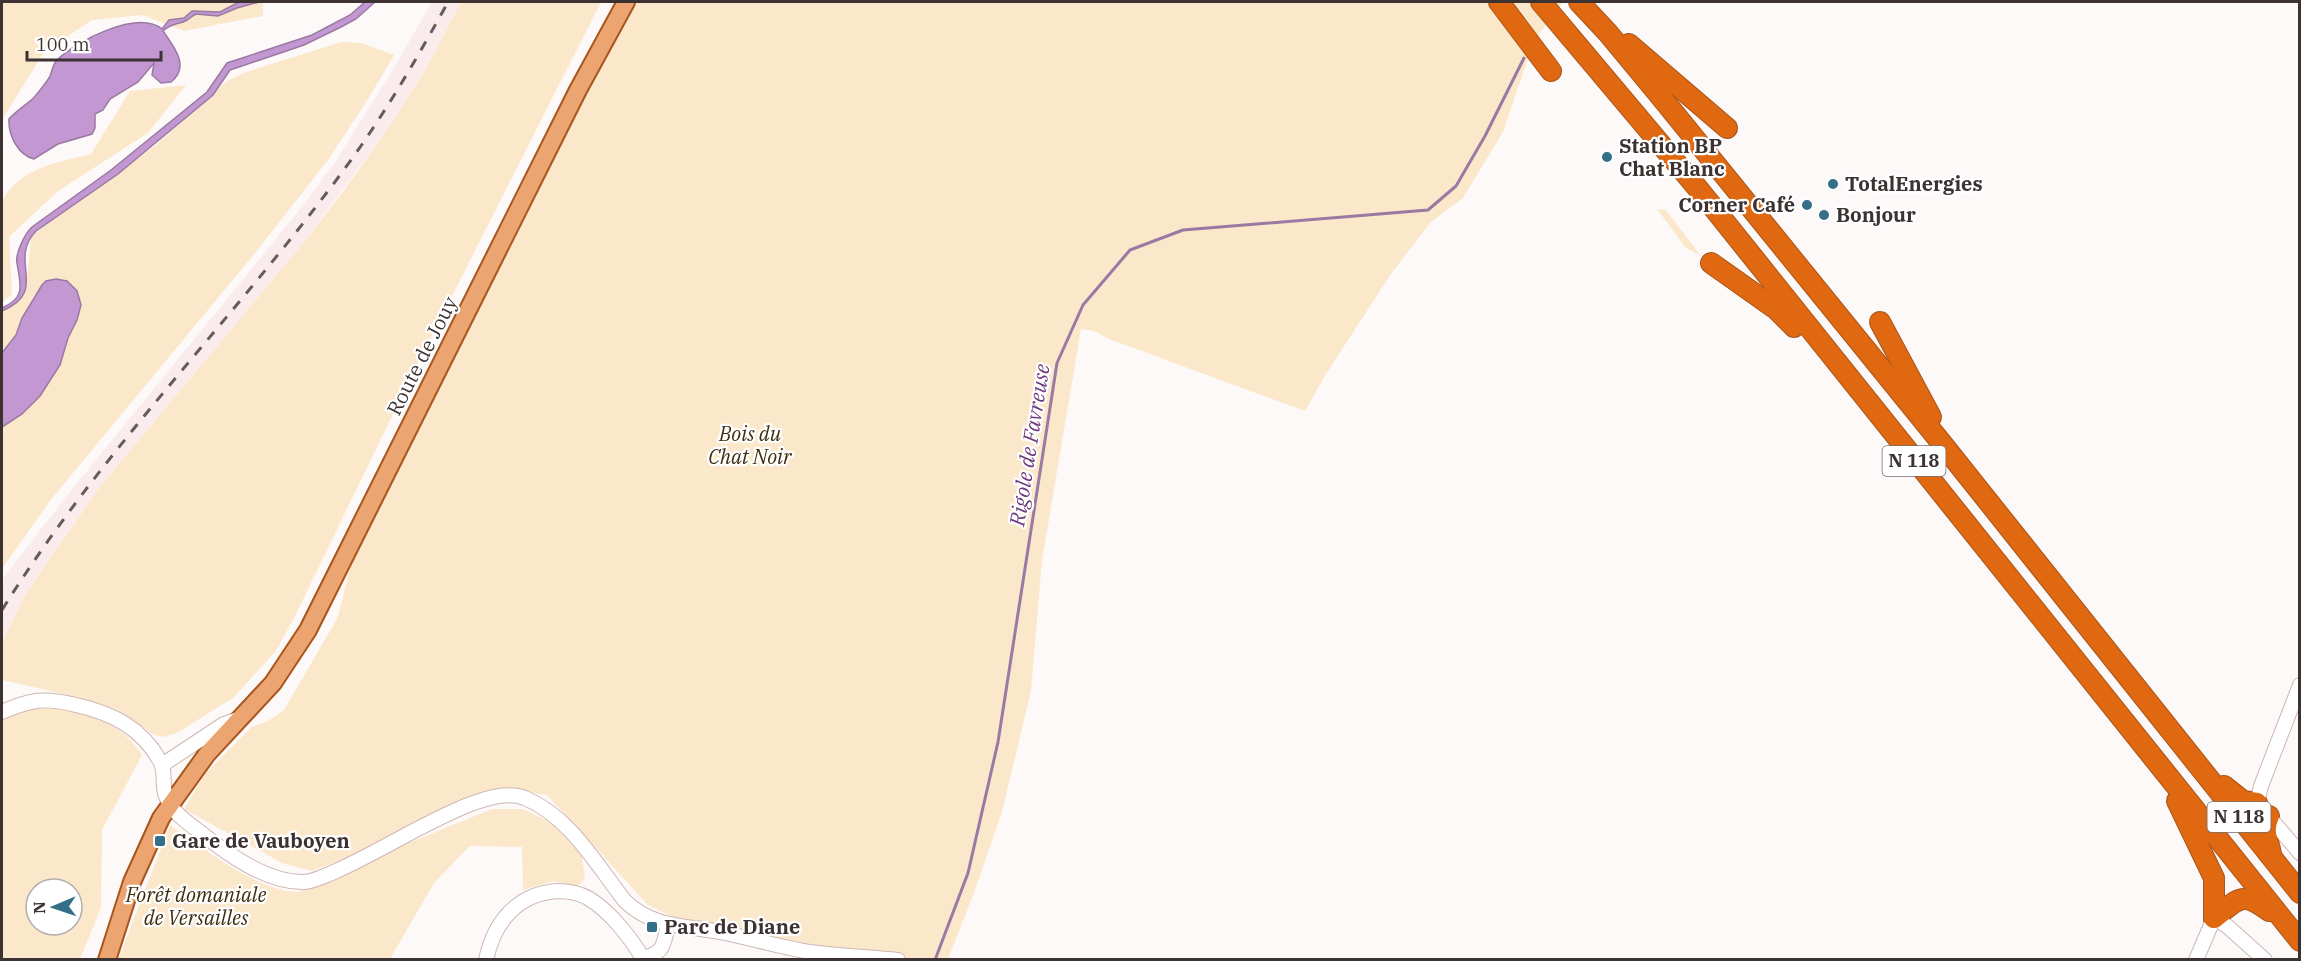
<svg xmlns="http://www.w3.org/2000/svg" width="2301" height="961" font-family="'IBM Plex Serif',serif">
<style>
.built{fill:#faecec}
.green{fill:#fbe8ca;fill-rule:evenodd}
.water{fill:#c398d2;stroke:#9a79a2;stroke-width:1.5}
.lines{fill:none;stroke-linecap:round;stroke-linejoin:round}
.stream{stroke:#9a79a2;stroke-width:3}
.minor-casing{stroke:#ceb6b5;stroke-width:16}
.major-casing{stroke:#a6551c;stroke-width:20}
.highway-casing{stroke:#a6551c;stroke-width:22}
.minor{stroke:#fff;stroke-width:14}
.major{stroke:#eca470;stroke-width:16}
.highway{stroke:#df6810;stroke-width:20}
.rail{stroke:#645b5b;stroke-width:3;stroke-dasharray:10 10;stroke-linecap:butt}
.poi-dot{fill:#336f86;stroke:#fff;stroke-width:2}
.labels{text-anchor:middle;stroke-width:4.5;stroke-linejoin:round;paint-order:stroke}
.shield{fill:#fff;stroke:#767070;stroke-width:1.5}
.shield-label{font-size:18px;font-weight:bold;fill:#3c3232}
.poi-label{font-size:20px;font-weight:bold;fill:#3c3232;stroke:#fff;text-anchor:start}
.street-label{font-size:20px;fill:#3c3232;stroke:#fff}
.park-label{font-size:20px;font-style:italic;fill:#3d2d0f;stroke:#fff}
.water-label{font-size:21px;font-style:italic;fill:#6e397f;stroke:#fff}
</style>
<rect width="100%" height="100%" fill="#fef9f9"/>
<polygon class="built" points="432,2 461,2 427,67 391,124 305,241 98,489 61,542 2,644 2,580 64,499 301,208 337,159 392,71"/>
<g class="green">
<polygon points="2,2 263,2 263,16 184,31 143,15 92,20 44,52 2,120"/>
<polygon points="461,2 601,2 413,373 294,618 276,651 234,697 179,732 165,737 154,735 129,717 113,708 81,698 2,680 2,644 25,595 98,489 305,241 342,193 391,124 427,67"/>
<polygon points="630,2 1563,2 1534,41 1503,132 1463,198 1430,223 1391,274 1326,374 1305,411 1109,339 1094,331 1081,329 1042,561 1031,691 1002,812 974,893 948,959 898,959 694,927 648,905 547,795 522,791 312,871 282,863 184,809 205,774 251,727 268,721 284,710 338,617 356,543"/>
<polygon points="341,42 362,43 394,55 370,96 328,160 256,252 49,502 2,569 2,427 22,413 40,396 60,365 68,338 80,311 62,279 46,281 33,297 16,335 2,353 2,311 10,308 25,294 32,232 155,146 227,81 246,72"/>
<path d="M 186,85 L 148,133 L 58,191 L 9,237 L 12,294 L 2,302 L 2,201 C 21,167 56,163 91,154 L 130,91 Z"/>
<polygon points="1657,209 1666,210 1701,256 1686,248"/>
<path d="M 50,707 C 88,715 120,720 142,755 L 102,830 L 101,908 L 80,959 L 2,960 L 2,718 L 32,709 ZM 36,889 L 72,889 L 72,925 L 36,925 Z"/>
<path d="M 492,809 L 523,809 L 552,823 L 582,856 L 585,879 L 578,886 L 553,881 L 523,890 L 522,847 L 470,846 L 434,883 L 390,959 L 118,960 L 170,825 C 206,849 255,891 299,892 L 384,853 Z"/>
</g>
<g class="water">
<path d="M 239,2 L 259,2 L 237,8 L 218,16 L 196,14 C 193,15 191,18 187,20 C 179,25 172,22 163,31 C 173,46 191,66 171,82 L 161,83 L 152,75 L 154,63 L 138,82 L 110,99 L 103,110 L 95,114 L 95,128 L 92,134 L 58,144 L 34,159 C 18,155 8,135 9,119 C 16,111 23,107 30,101 C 33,100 48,80 50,76 C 52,71 53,64 57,60 C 76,41 138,9 162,29 L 169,20 L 184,18 L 192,11 L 220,12 Z"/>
<path d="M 365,2 L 375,2 L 356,19 L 341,27 L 304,45 L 230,70 L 213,95 L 118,174 L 36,231 C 7,261 50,291 2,311 L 2,308 C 27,297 20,284 17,263 C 15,254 25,233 32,227 L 111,170 L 207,92 L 227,63 L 312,35 L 350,15 Z"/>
<polygon points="56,279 67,281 77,291 81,305 77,320 68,338 60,365 40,396 22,414 2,427 2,353 16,335 22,318 42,285 46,281"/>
</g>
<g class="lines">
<polyline class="stream" points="935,960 968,873 998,742 1057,363 1083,305 1130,250 1183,230 1428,210 1456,186 1485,136 1524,58"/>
<g class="minor-casing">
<g id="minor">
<polyline points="2300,685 2261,786 2257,803 2300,853"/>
<path d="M 2,712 C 13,707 24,703 36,701 C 49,699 64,702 76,705 C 112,713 142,728 160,761 C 165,769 163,778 164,787 C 165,807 185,821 200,832 C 227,854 267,883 304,882 C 315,881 324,876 334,872 C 379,852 421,824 468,805 C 484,799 507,791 525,798 C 570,817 596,864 625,901 C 653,928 684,925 720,932 C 750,938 780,947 810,952 C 839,956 869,957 898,960"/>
<polyline points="162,765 224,724 238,719"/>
<path d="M 644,958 C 665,952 663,945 668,925"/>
<path d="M 486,960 C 494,922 517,894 557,891 C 567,891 579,893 588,898 C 610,911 631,938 644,960"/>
<polyline points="2196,960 2214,918 2227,926 2265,960"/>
</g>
</g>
<g class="major-casing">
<polyline id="major" points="107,960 132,882 161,818 207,754 273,683 308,630 578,90 626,2"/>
</g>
<g class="highway-casing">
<g id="highway">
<polyline points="1499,2 1551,71"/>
<polyline points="1541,2 1700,191 2300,941"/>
<polyline points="1579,2 1608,33 1661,97 1944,446 2300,893"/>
<polyline points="1629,44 1727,128"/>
<polyline points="1711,263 1776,309 1794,327"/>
<polyline points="1880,322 1931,417"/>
<polyline points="2224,786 2243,801 2257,803"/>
<polyline points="2177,801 2214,878 2214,918"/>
<path d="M 2269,816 C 2262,834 2268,837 2271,854"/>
<path d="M 2214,918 C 2239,899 2241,890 2269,911"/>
</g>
</g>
<use href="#minor" class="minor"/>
<use href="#major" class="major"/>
<use href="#highway" class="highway"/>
<path class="rail" d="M 2,610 C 100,452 233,320 343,171 C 383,117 416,60 448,2"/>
</g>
<g class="poi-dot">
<circle cx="1607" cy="157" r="6"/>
<circle cx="1833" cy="184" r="6"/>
<circle cx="1807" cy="205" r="6"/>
<circle cx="1824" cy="215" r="6"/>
<rect x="154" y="835" width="12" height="12" rx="3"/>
<rect x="646" y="921" width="12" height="12" rx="3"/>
</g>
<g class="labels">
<g class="shield">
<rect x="1882.5" y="446" width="63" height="30" rx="4.5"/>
<rect x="2207.5" y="802" width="63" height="30" rx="4.5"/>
</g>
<g class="shield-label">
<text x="1914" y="467">N 118</text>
<text x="2239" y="823">N 118</text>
</g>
<g class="poi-label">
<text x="1619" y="153">Station BP<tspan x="1619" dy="23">Chat Blanc</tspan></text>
<text x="1845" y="191">TotalEnergies</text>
<text x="1795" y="212" text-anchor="end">Corner Café</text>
<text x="1836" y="222">Bonjour</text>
<text x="172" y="848">Gare de Vauboyen</text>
<text x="664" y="934">Parc de Diane</text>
</g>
<g class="street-label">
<text transform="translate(422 356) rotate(-63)" y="7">Route de Jouy</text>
</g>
<g class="park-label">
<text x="750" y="441">Bois du<tspan x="750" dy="23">Chat Noir</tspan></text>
<text x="196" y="902">Forêt domaniale<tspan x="196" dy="23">de Versailles</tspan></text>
</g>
<g class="water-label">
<text transform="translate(1030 445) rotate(-81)" y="7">Rigole de Favreuse</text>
</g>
</g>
<rect width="2301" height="961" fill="none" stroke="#3c3232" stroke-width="6"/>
<g transform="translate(54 907) rotate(268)"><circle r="28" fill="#ffffff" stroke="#b1adad" stroke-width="1.5"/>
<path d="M0-4.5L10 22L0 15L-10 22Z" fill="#336f86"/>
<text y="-9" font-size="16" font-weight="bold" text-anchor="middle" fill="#3c3232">N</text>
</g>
<path d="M27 51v9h134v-9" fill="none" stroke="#3c3232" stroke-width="3"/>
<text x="36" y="51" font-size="18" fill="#3c3232" stroke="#ffffff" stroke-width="4.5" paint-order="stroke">100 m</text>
</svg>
